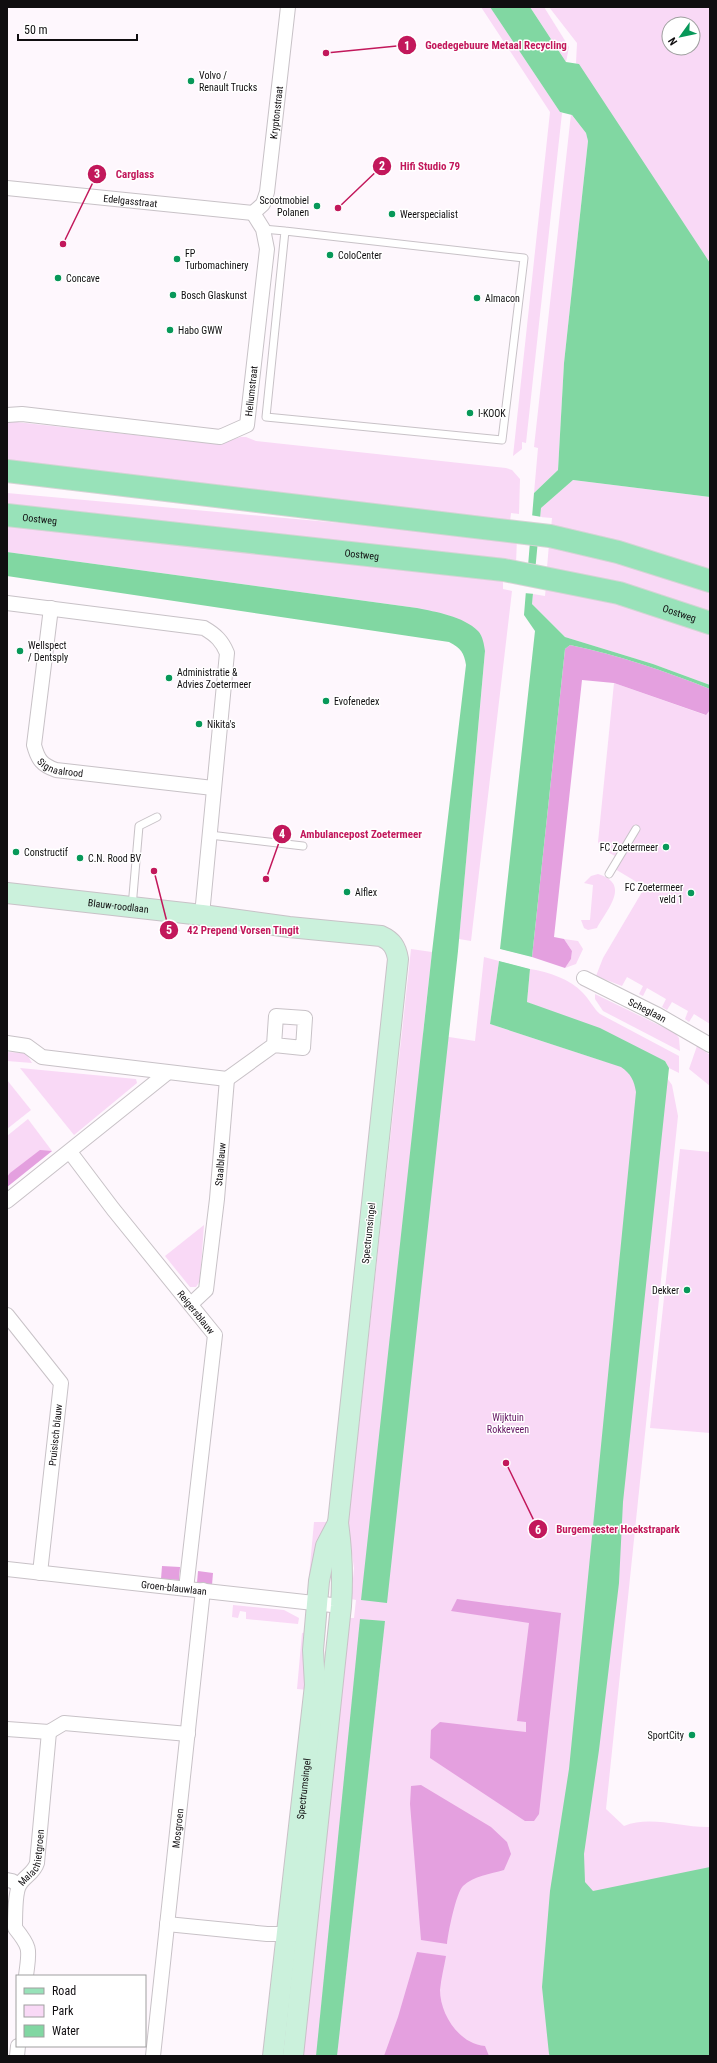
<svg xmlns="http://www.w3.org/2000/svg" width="717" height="2063" font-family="'Roboto Condensed',sans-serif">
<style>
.green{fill:#f9d9f6;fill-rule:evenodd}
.forest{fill:#e4a0df}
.water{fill:#81d7a2}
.pier{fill:#fef7fd}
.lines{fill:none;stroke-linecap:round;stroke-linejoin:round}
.lane-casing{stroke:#c8c2c7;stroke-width:9}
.street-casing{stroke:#c8c2c7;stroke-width:16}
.secondary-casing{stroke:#c8c2c7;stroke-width:22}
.primary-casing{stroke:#d4d4d4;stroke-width:24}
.lane{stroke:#fff;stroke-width:7}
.street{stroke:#fff;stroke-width:14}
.secondary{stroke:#cbf1dc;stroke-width:20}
.primary{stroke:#98e2b9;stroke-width:22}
.poi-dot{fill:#079859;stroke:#fff;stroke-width:1.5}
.labels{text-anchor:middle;stroke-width:3;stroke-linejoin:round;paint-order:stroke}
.poi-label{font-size:10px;fill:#100e10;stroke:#fff;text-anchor:start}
.street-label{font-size:10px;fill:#100e10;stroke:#fff}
.park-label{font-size:10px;fill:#631562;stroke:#fff}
.leader{fill:none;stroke:#c2185b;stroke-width:1.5}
.callout-dot{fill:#c2185b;stroke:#fff;stroke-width:1.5}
.mark-label{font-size:12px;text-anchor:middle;font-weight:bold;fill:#fff}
.callout-label{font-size:11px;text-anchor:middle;font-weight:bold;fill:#c2185b;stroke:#fff;stroke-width:3;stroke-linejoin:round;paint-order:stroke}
</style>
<rect width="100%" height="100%" fill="#fef7fd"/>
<g class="green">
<polygon points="481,7 490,7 560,112 562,113 526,443 522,442 522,449 513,456 550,112"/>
<polygon points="530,7 544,7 569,47 566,62"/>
<path d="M 549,7 L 710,7 L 710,263 L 576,63 L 577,43 ZM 669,24 L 693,24 L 693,48 L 669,48 Z"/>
<polygon points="571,114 586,133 588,141 564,363 558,470 534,493 538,448 534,447"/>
<polygon points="7,421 218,444 241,437 246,437 256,441 506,468 512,470 520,479 519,514 511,513 510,522 7,467"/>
<polygon points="573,480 710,497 710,574 551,528 552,518 540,517 541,508"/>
<polygon points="7,493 517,539 516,563 7,511"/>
<polygon points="7,525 503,579 503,589 512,591 471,941 459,939 485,652 417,608 7,552"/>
<polygon points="549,544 614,561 710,592 710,613 547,568"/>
<polygon points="546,586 597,597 710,633 710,685 653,664 565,637 532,604 533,594 545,596"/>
<polygon points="614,683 705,715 710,710 710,1024 694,1014 689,1022 685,1019 688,1011 672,1002 667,1010 662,1007 666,999 647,988 643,996 639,994 643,986 627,977 622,986 596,976 603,958 645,887 610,866 615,856 602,849 598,842"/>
<path d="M 598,874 C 631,884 608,908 597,928 L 588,930 L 584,928 L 581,920 L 590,920 L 593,885 L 584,883 L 591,876 Z"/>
<polygon points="564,939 578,941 583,949 576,964 565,968 571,959 572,951"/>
<path d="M 411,949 L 432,952 L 423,1033 L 475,1041 L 484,957 L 499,961 L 490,1024 L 603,1061 L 663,1072 L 672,1085 L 678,1116 L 606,1809 L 624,1826 C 651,1815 682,1828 710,1827 L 710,2056 L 302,2056 L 350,1618 L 354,1618 L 356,1600 L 351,1599 L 354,1568 L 348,1525 Z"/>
<path d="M 530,969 C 549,972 570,979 583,993 C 590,1000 593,1008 600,1014 L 679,1056 L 679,1073 L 669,1068 L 665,1061 L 527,1002 Z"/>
<polygon points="595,994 675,1033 679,1038 680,1051 603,1011 595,999"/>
<polygon points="697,1046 710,1055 710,1086 689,1069"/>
<polygon points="7,1052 26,1053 32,1063 7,1061"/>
<polygon points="20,1068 136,1079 137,1083 74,1135"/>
<polygon points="7,1080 31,1110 7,1129"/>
<polygon points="28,1119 52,1151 7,1187 7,1136"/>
<polygon points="680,1149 710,1152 710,1433 650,1428"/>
<polygon points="204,1225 200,1281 196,1287 190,1287 165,1256"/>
<polygon points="314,1522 327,1522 312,1577 309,1577"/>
<polygon points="233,1605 284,1610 299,1618 298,1624 246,1619 246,1612 240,1611 238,1618 232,1617"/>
<polygon points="307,1632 308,1690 297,1689 302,1633"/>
</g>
<g class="forest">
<path d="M 570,645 C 618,655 665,671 710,689 L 710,710 L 706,715 L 614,683 L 582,680 L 554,937 L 564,939 L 572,951 L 571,959 L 565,968 L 532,957 L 565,649 Z"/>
<polygon points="40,1150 52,1151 7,1187 7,1177 10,1173"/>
<polygon points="162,1566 180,1567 179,1580 161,1579"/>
<polygon points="198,1571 213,1573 212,1585 197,1583"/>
<polygon points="457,1599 561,1613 539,1814 534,1821 525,1821 430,1758 431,1730 440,1722 526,1732 526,1722 517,1721 529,1623 451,1611"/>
<path d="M 421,1785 L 491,1827 L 507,1842 L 511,1854 L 504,1870 C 490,1874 474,1876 463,1886 C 456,1893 448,1933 447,1944 L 421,1940 L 410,1804 L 411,1786 Z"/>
<path d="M 417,1952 L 446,1956 C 444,1967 441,1979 440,1990 C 440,2014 459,2044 485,2046 L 489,2056 L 384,2056 L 398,2017 Z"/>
</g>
<g class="water">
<path d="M 490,7 L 530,7 L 566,62 L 579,64 L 710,263 L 710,497 L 573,480 L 541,508 L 532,604 L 565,637 L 653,664 L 710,685 L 710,689 C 665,671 618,655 570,645 L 565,649 L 532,957 L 500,949 L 535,631 L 524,615 L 534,493 L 558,470 L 564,363 L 588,141 L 586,133 L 572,115 L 560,112 Z"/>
<path d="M 7,552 L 417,608 C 436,612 463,616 478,631 C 483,636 484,645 485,651 L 458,951 L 387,1603 L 361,1600 L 432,952 L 466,665 C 464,653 461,648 449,642 L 7,576 Z"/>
<path d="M 499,961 L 530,969 L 527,1002 L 600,1028 L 665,1061 L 669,1068 L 623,1502 L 619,1583 L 599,1750 L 584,1854 L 585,1882 L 593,1891 L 710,1867 L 710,2056 L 550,2056 L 549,2054 L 542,1987 L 550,1891 L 569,1769 L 636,1092 C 634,1080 631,1074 621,1067 L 490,1024 Z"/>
<polygon points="360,1619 385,1621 337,2056 316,2056"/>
</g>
<g class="pier">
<polygon points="530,515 542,517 540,542 528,541"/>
<polygon points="526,564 538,566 535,594 524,593"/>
<polygon points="498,949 533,958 499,951"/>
<polygon points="500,959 531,967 532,969 497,960"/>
</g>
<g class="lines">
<g class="lane-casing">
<g id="lane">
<polyline points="263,229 285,231 524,258 502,440 266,417 285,231"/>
<polyline points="210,835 303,846"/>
<polyline points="609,874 636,829"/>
<polyline points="132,907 139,826 157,817"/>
</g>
</g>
<g class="street-casing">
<g id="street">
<path id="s1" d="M 7,188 L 253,213"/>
<path id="s2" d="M 253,213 L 263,204 L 267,192 L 288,7"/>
<path id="s3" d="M 7,415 L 22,414 L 220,437 L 247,425 L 267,249 L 263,229 L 253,213"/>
<path d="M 7,603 L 204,628 C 216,635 222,641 227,653 L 202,915"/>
<path id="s4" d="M 51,608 L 34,745 C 38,760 42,765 56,770 L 213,788"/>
<path id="s5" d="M 584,978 L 658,1015 L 710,1045"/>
<polyline points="7,1043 27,1046 42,1057 227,1079"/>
<polyline points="227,1079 274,1045 303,1048 305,1018 276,1016 274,1045"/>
<path id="s6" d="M 70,1152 L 113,1209 L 215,1335 L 186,1589"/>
<polyline points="7,1201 167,1073"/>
<path id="s7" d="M 191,1304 L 206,1290 L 217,1199 L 227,1079"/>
<polyline points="7,1315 61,1383 40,1573"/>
<path id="s8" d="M 7,1569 L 341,1606"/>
<polyline points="7,1729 49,1732 64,1723 188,1734"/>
<polyline points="7,1880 12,1881 19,1885"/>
<polyline points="167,1924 267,1934 296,1934"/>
<path id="s9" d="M 26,1976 C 29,1950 32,1949 15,1928 C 15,1918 15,1891 20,1884 C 25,1876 34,1873 37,1863 L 49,1732"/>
<polyline points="17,2056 18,2046"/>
<path id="s10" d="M 153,2056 L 203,1590"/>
</g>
</g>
<g class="secondary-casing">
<g id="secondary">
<path id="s11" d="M 7,893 L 202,915 L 289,927 L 381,936 C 392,941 396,947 398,959 L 338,1523 C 342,1551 343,1578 341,1606 L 293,2056"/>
<path id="s12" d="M 273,2056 L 315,1685 L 313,1650 L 319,1581 L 326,1546 L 338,1523"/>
</g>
</g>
<g class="primary-casing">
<g id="primary">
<polyline points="7,471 550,536 618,552 710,581"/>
<path id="s13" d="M 7,515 L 504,570 L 619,593 L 710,623"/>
</g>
</g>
<use href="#lane" class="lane"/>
<use href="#street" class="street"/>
<use href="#secondary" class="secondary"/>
<use href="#primary" class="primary"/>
</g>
<g class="poi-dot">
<circle cx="191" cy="81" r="4"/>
<circle cx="317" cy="206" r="4"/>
<circle cx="392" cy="214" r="4"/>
<circle cx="330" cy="255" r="4"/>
<circle cx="177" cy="259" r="4"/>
<circle cx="58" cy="278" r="4"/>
<circle cx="173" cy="295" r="4"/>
<circle cx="477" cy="298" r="4"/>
<circle cx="170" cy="330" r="4"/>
<circle cx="470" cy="413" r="4"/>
<circle cx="20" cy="651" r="4"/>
<circle cx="169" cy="678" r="4"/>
<circle cx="326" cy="701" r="4"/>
<circle cx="199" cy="724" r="4"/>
<circle cx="666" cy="847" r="4"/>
<circle cx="16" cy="852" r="4"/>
<circle cx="80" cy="858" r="4"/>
<circle cx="347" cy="892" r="4"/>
<circle cx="691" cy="893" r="4"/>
<circle cx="687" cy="1290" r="4"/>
<circle cx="692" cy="1735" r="4"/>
</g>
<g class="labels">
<g class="poi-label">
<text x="199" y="79">Volvo /<tspan x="199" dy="12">Renault Trucks</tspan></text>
<text x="309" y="204" text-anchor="end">Scootmobiel<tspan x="309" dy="12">Polanen</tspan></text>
<text x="400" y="218">Weerspecialist</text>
<text x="185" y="257">FP<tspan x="185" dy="12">Turbomachinery</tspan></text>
<text x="338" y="259">ColoCenter</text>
<text x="66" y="282">Concave</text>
<text x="181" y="299">Bosch Glaskunst</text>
<text x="485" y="302">Almacon</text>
<text x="178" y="334">Habo GWW</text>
<text x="478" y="417">I-KOOK</text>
<text x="28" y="649">Wellspect<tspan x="28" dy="12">/ Dentsply</tspan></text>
<text x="177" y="676">Administratie &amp;<tspan x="177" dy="12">Advies Zoetermeer</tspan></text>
<text x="334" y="705">Evofenedex</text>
<text x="207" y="728">Nikita's</text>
<text x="658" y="851" text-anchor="end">FC Zoetermeer</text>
<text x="24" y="856">Constructif</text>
<text x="88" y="862">C.N. Rood BV</text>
<text x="683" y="891" text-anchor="end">FC Zoetermeer<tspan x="683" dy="12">veld 1</tspan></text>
<text x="355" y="896">Alflex</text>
<text x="679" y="1294" text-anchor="end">Dekker</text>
<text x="684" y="1739" text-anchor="end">SportCity</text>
</g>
<g class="street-label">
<text dy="4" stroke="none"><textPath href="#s2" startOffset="106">Kryptonstraat</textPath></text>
<text dy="4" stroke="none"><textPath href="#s1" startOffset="124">Edelgasstraat</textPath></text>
<text dy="4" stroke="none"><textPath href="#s3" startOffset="278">Heliumstraat</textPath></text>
<text dy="4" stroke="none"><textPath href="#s13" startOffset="33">Oostweg</textPath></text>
<text dy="4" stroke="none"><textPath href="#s13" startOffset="357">Oostweg</textPath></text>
<text dy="4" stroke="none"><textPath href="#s13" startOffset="681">Oostweg</textPath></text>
<text dy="4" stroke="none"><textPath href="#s4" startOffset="177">Signaalrood</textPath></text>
<text dy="4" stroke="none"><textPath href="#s11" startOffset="112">Blauw-roodlaan</textPath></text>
<text dy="4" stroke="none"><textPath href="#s5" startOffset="71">Scheglaan</textPath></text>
<text dy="4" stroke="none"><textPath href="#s7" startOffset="147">Staalblauw</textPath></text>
<text transform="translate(368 1233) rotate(-84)" y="4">Spectrumsingel</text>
<text dy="4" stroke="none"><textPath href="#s6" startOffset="204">Reigersblauw</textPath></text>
<text transform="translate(55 1435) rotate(-84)" y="4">Pruisisch blauw</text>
<text dy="4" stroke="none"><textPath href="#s8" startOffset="168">Groen-blauwlaan</textPath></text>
<text dy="4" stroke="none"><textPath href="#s12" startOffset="269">Spectrumsingel</textPath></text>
<text dy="4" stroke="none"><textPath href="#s10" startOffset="229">Mosgroen</textPath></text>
<text dy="4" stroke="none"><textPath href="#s9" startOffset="127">Malachietgroen</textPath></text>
</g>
<g class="park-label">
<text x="508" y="1421">Wijktuin<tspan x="508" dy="12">Rokkeveen</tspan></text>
</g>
</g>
<path class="leader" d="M326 53L407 45M338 208L382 166M63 244L97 174M266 879L282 834M154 871L169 930M506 1463L538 1529"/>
<g class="callout-dot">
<circle cx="326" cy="53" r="4"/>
<circle cx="338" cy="208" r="4"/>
<circle cx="63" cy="244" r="4"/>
<circle cx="266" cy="879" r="4"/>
<circle cx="154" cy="871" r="4"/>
<circle cx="506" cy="1463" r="4"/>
<circle cx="407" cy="45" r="10"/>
<circle cx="382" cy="166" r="10"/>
<circle cx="97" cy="174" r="10"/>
<circle cx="282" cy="834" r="10"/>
<circle cx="169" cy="930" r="10"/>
<circle cx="538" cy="1529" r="10"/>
</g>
<g class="mark-label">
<text x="407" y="50">1</text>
<text x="382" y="170">2</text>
<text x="97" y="178">3</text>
<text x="282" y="838">4</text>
<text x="169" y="934">5</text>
<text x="538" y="1534">6</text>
</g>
<g class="callout-label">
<text x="496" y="49">Goedegebuure Metaal Recycling</text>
<text x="430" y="170">Hifi Studio 79</text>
<text x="135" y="178">Carglass</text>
<text x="361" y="838">Ambulancepost Zoetermeer</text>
<text x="243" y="934">42 Prepend Vorsen Tingit</text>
<text x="618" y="1533">Burgemeester Hoekstrapark</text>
</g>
<rect width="717" height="2063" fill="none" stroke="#100e10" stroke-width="16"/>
<rect x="16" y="1975" width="130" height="72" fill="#ffffff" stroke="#9f9f9f"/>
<rect x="24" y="1988" width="20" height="6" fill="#98e2b9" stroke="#9f9f9f"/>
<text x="52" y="1995" font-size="12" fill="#100e10">Road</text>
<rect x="24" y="2005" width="20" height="12" fill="#f9d9f6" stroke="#9f9f9f"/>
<text x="52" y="2015" font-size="12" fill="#100e10">Park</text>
<rect x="24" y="2025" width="20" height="12" fill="#81d7a2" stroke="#9f9f9f"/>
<text x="52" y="2035" font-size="12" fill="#100e10">Water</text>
<g transform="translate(681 36) rotate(237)"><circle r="19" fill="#ffffff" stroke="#9f9f9f"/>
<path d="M0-3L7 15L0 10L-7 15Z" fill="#079859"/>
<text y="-6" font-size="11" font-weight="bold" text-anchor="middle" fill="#100e10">N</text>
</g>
<path d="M18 34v6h119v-6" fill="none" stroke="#100e10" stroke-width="2"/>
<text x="24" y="34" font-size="12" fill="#100e10" stroke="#ffffff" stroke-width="3" paint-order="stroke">50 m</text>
</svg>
